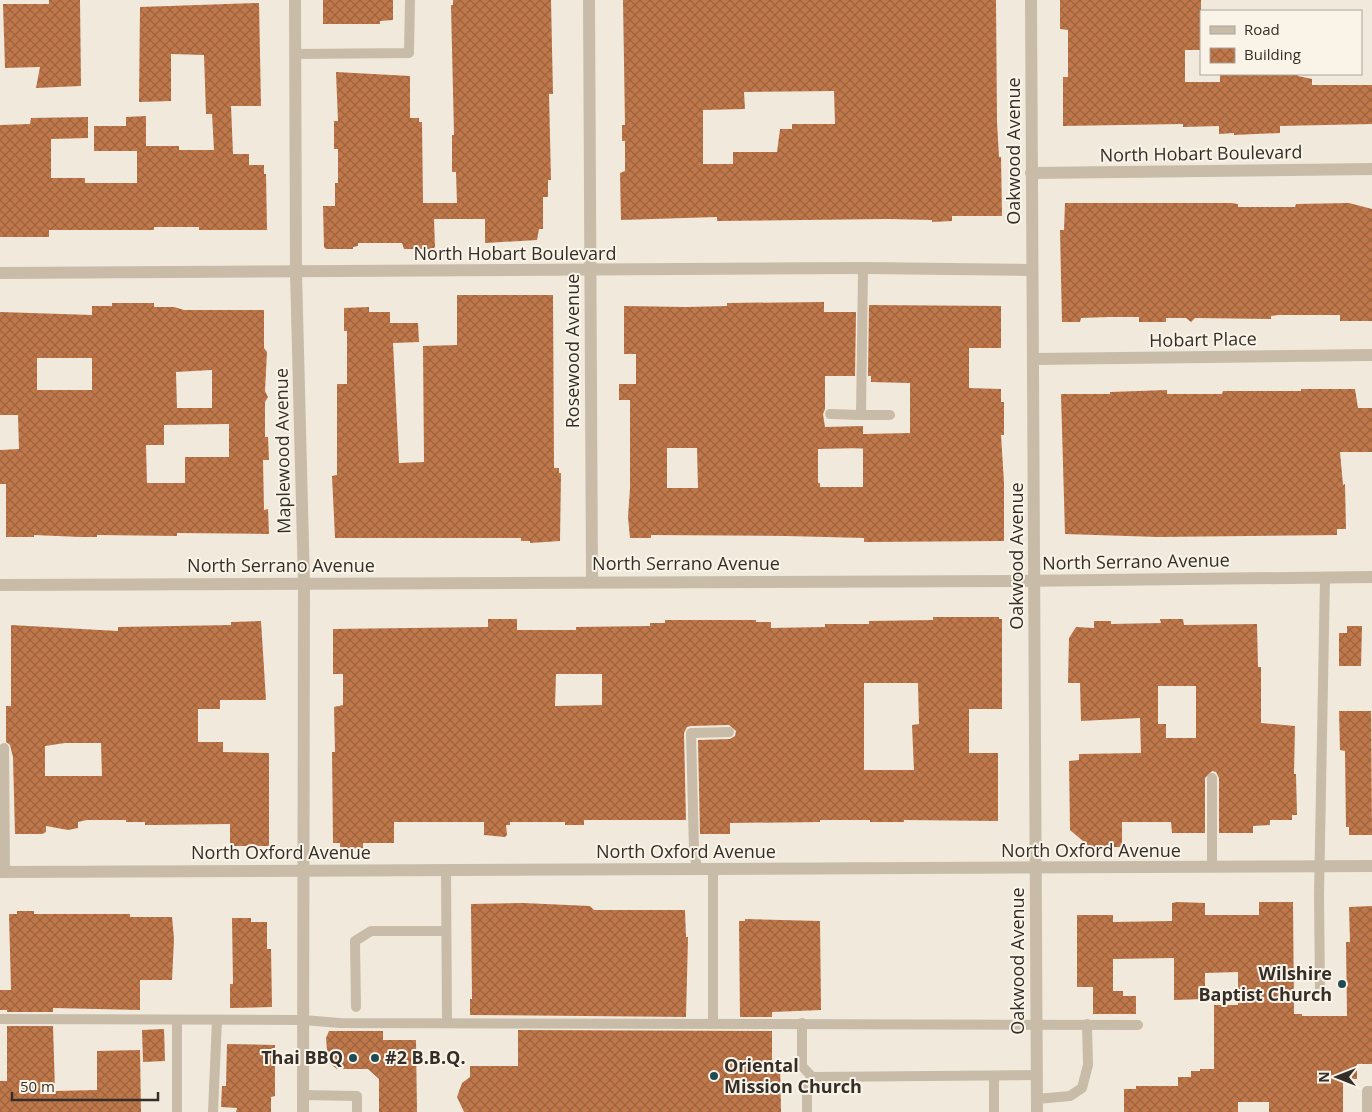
<svg xmlns="http://www.w3.org/2000/svg" width="1372" height="1112" font-family="'Open Sans',sans-serif">
<style>
.building{fill:url(#building-cross-hatch);fill-rule:evenodd}
.lines{fill:none;stroke-linecap:round;stroke-linejoin:round}
.service{stroke:#c8bca8;stroke-width:10}
.minor{stroke:#c8bca8;stroke-width:12}
.tertiary{stroke:#c8bca8;stroke-width:12}
.poi-dot{fill:#204a55;stroke:#f9f3e8;stroke-width:2}
.labels{text-anchor:middle;stroke-width:4;stroke-linejoin:round;paint-order:stroke}
.street-label{font-size:18px;fill:#352e28;stroke:#f9f3e8}
.poi-label{font-size:18px;font-weight:bold;fill:#352e28;stroke:#f9f3e8;text-anchor:end}
</style>
<defs>
<pattern id="building-cross-hatch" width="8" height="8" patternUnits="userSpaceOnUse" patternTransform="scale(1.25)"><rect width="8" height="8" fill="#c0784b"/><path d="M0 0l8 8M0 8l8-8" fill="none" stroke="#9d633e"/></pattern>
</defs>
<rect width="100%" height="100%" fill="#f1eadc"/>
<g class="building">
<polygon points="49,0 80,0 81,86 36,88 40,67 5,68 3,4 49,4"/>
<polygon points="323,0 393,0 393,20 380,21 380,24 323,24"/>
<polygon points="453,0 551,0 553,94 549,94 551,180 548,180 548,197 543,197 543,229 539,229 537,240 485,243 485,219 434,219 435,247 433,249 404,249 402,243 358,243 358,246 353,247 353,249 326,249 324,247 323,206 335,206 335,183 338,183 338,149 334,149 334,121 338,121 336,72 410,76 410,118 419,118 419,122 422,122 423,203 457,203 456,172 452,172 452,135 454,135 451,5 453,5"/>
<path d="M 623,0 L 996,0 L 997,122 L 999,157 L 1001,157 L 1002,216 L 952,216 L 952,221 L 932,222 L 932,220 L 888,219 L 717,221 L 717,217 L 621,220 L 620,173 L 625,171 L 625,141 L 622,141 L 622,125 L 625,125 ZM 834,91 L 835,124 L 792,124 L 792,129 L 780,129 L 777,152 L 733,152 L 733,164 L 703,164 L 703,110 L 745,109 L 744,92 Z"/>
<polygon points="1060,0 1201,0 1201,50 1185,50 1185,82 1220,82 1220,74 1298,74 1298,76 1312,79 1312,85 1372,85 1372,124 1280,126 1280,133 1234,135 1234,133 1219,134 1219,126 1183,127 1183,124 1063,126 1063,77 1068,77 1068,30 1060,29"/>
<polygon points="259,3 261,106 231,106 233,154 249,154 249,165 264,165 264,174 266,174 267,230 199,230 199,227 154,227 154,230 49,230 49,237 0,237 0,125 30,124 31,118 88,117 88,138 51,139 51,178 85,178 85,183 137,183 137,151 94,151 94,126 126,126 126,117 146,116 146,146 179,146 179,150 214,150 212,114 206,114 204,55 171,54 171,101 139,102 140,7"/>
<polygon points="1065,203 1231,203 1238,204 1238,207 1295,207 1296,204 1349,203 1372,209 1372,321 1340,321 1340,315 1278,315 1271,316 1271,319 1195,318 1191,322 1186,318 1166,318 1166,322 1139,322 1139,317 1109,317 1081,318 1080,322 1062,322 1060,230 1064,230"/>
<polygon points="457,295 553,295 554,468 559,468 559,473 561,473 560,541 530,543 530,541 521,541 521,538 335,538 332,476 337,475 337,384 347,384 347,331 344,331 344,308 369,307 369,312 390,312 390,323 418,323 419,342 393,343 399,463 424,462 423,346 457,345"/>
<path d="M 824,302 L 824,312 L 856,312 L 855,376 L 825,376 L 825,409 L 823,414 L 825,427 L 863,426 L 863,448 L 818,449 L 818,483 L 820,483 L 820,487 L 863,487 L 863,434 L 910,433 L 910,383 L 871,382 L 871,376 L 868,376 L 869,305 L 1001,306 L 1001,348 L 969,348 L 969,388 L 1001,389 L 1001,402 L 1004,402 L 1004,435 L 1001,435 L 1004,483 L 1004,541 L 864,542 L 864,538 L 786,536 L 651,535 L 651,538 L 630,538 L 628,517 L 630,488 L 630,400 L 619,400 L 619,384 L 636,384 L 636,354 L 624,354 L 624,306 L 687,307 L 727,306 L 727,303 ZM 667,448 L 697,448 L 698,488 L 667,488 Z"/>
<path d="M 112,303 L 154,303 L 154,307 L 174,307 L 184,310 L 264,310 L 264,348 L 267,352 L 265,391 L 268,397 L 265,402 L 265,437 L 268,437 L 269,460 L 263,460 L 264,510 L 268,509 L 269,534 L 177,533 L 177,536 L 97,535 L 97,537 L 80,537 L 34,535 L 34,537 L 6,537 L 6,484 L 0,484 L 0,450 L 19,449 L 18,415 L 0,415 L 0,312 L 92,315 L 92,306 L 112,306 ZM 37,358 L 92,358 L 92,390 L 37,390 ZM 212,370 L 212,408 L 177,408 L 176,372 ZM 229,424 L 229,457 L 185,457 L 185,483 L 147,483 L 146,445 L 164,445 L 164,425 Z"/>
<polygon points="1301,389 1355,389 1358,408 1372,408 1372,452 1340,452 1343,485 1345,484 1346,529 1337,529 1337,535 1158,537 1065,534 1061,394 1110,394 1110,392 1167,390 1167,394 1222,394 1223,391 1301,391"/>
<path d="M 933,617 L 999,617 L 999,619 L 1002,619 L 1002,709 L 969,709 L 969,753 L 998,753 L 998,821 L 904,820 L 904,822 L 870,822 L 870,820 L 820,820 L 820,822 L 730,823 L 730,834 L 700,834 L 698,740 L 730,739 L 735,736 L 736,731 L 729,725 L 691,726 L 687,727 L 684,733 L 686,820 L 584,820 L 584,825 L 565,825 L 565,822 L 510,822 L 510,825 L 506,825 L 507,835 L 505,837 L 484,835 L 484,822 L 394,822 L 394,843 L 363,843 L 363,848 L 340,849 L 340,843 L 333,843 L 332,752 L 335,752 L 334,707 L 343,705 L 343,674 L 333,674 L 333,629 L 488,627 L 488,619 L 517,619 L 517,630 L 576,630 L 576,627 L 650,626 L 650,623 L 665,623 L 665,620 L 756,620 L 756,622 L 771,622 L 771,628 L 825,627 L 825,624 L 869,624 L 869,621 L 933,620 ZM 556,674 L 602,674 L 602,705 L 555,706 ZM 864,683 L 918,683 L 919,724 L 912,725 L 914,770 L 864,770 Z"/>
<path d="M 1160,619 L 1183,619 L 1184,625 L 1257,624 L 1258,667 L 1261,667 L 1261,723 L 1295,726 L 1294,774 L 1296,774 L 1297,815 L 1292,815 L 1292,820 L 1270,820 L 1270,825 L 1253,826 L 1253,833 L 1219,833 L 1219,778 L 1216,772 L 1212,771 L 1205,778 L 1205,833 L 1172,833 L 1171,822 L 1122,822 L 1122,847 L 1090,847 L 1070,830 L 1069,761 L 1079,760 L 1079,754 L 1141,753 L 1140,718 L 1081,721 L 1080,683 L 1068,683 L 1069,638 L 1076,627 L 1094,628 L 1094,621 L 1111,621 L 1111,624 L 1161,623 ZM 1158,686 L 1196,686 L 1196,738 L 1166,738 L 1166,724 L 1158,724 Z"/>
<path d="M 261,621 L 266,700 L 220,700 L 220,709 L 198,709 L 198,742 L 223,742 L 223,752 L 269,753 L 269,846 L 230,846 L 230,824 L 156,825 L 145,825 L 145,822 L 126,822 L 126,820 L 87,820 L 78,822 L 78,828 L 68,830 L 46,826 L 46,832 L 42,834 L 15,834 L 13,757 L 10,745 L 6,742 L 6,706 L 11,706 L 11,625 L 118,631 L 118,627 L 231,625 L 231,622 ZM 65,743 L 101,743 L 102,776 L 45,776 L 45,746 Z"/>
<polygon points="1347,626 1362,626 1361,666 1339,666 1339,633 1347,633"/>
<polygon points="1339,711 1371,711 1372,835 1349,835 1349,827 1346,827 1345,751 1340,750"/>
<polygon points="1177,902 1205,903 1205,915 1259,915 1259,902 1293,902 1294,1014 1302,1014 1302,1016 1347,1016 1346,942 1350,942 1349,907 1372,906 1372,1064 1357,1064 1357,1079 1343,1079 1343,1112 1269,1112 1269,1102 1238,1102 1238,1112 1124,1112 1124,1089 1136,1089 1136,1086 1178,1086 1178,1077 1191,1077 1191,1071 1200,1071 1200,1069 1214,1069 1214,1005 1238,1005 1238,972 1205,973 1205,999 1174,1000 1174,958 1113,959 1113,991 1123,991 1123,996 1136,996 1136,1014 1093,1014 1093,987 1077,987 1077,915 1113,915 1113,922 1172,921 1172,903"/>
<polygon points="523,903 590,906 594,910 685,910 686,937 688,937 686,1017 470,1015 470,999 472,999 471,904"/>
<polygon points="17,911 34,911 34,914 130,914 130,917 172,917 174,939 172,980 140,980 140,1010 53,1008 53,1012 7,1012 7,1010 0,1010 0,990 11,990 9,914 17,914"/>
<polygon points="232,918 251,918 251,922 267,922 267,949 271,949 272,1007 230,1008 230,984 233,984"/>
<polygon points="745,919 820,921 821,1010 772,1012 772,1017 740,1017 739,921 745,921"/>
<polygon points="7,1026 53,1026 55,1091 97,1090 97,1051 140,1050 141,1112 0,1112 0,1081 7,1081"/>
<polygon points="164,1029 165,1061 143,1062 142,1030"/>
<polygon points="518,1030 772,1031 772,1061 780,1061 781,1112 464,1112 457,1097 462,1083 470,1077 470,1066 518,1066"/>
<polygon points="329,1031 383,1031 383,1040 416,1040 417,1112 379,1112 379,1079 368,1069 337,1069 328,1062 326,1038"/>
<polygon points="227,1044 275,1045 275,1096 271,1097 271,1112 236,1112 237,1108 221,1107 222,1086 226,1086"/>
</g>
<g class="lines">
<g class="service">
<polyline points="295,54 409,53 410,0"/>
<polyline points="830,414 861,415 863,268"/>
<polyline points="861,415 890,415"/>
<polyline points="4,748 5,872"/>
<polyline points="1212,867 1212,778"/>
<polyline points="697,869 694,850 691,733 729,732"/>
<polyline points="713,869 713,1023"/>
<polyline points="446,870 447,1023"/>
<polyline points="1320,990 1319,895 1325,578"/>
<polyline points="356,1007 355,941 371,931 446,931"/>
<polyline points="0,1019 303,1020 340,1023 1138,1025"/>
<polyline points="177,1020 177,1112"/>
<polyline points="802,1023 802,1066 812,1077"/>
<polyline points="994,1076 994,1112"/>
<polyline points="303,1095 357,1096 357,1112"/>
<polyline points="1037,1099 1070,1096 1082,1088 1088,1065 1087,1024"/>
<polyline points="213,1112 217,1020"/>
<polyline points="807,1112 807,1084 812,1077 1036,1075"/>
<polyline points="1367,1112 1367,1091 1372,1091"/>
</g>
<g class="minor">
<polyline points="295,0 296,273 304,583 303,1112"/>
<polyline points="589,0 592,582"/>
<polyline points="1031,173 1372,169"/>
<polyline points="0,273 863,268 1031,270"/>
<polyline points="1034,359 1372,355"/>
<polyline points="0,585 1014,581 1372,577"/>
<polyline points="0,872 1372,866"/>
</g>
<polyline class="tertiary" points="1031,0 1037,1112"/>
</g>
<g class="poi-dot">
<circle cx="1342" cy="984" r="5"/>
<circle cx="353" cy="1058" r="5"/>
<circle cx="375" cy="1058" r="5"/>
<circle cx="714" cy="1076" r="5"/>
</g>
<g class="labels">
<g class="street-label">
<text transform="translate(1014 151) rotate(-90)" y="6">Oakwood Avenue</text>
<text transform="translate(1201 154) rotate(-1)" y="6">North Hobart Boulevard</text>
<text x="515" y="260">North Hobart Boulevard</text>
<text transform="translate(1203 340) rotate(-1)" y="6">Hobart Place</text>
<text transform="translate(573 351) rotate(-90)" y="6">Rosewood Avenue</text>
<text transform="translate(283 451) rotate(-91)" y="6">Maplewood Avenue</text>
<text transform="translate(1017 556) rotate(-90)" y="6">Oakwood Avenue</text>
<text transform="translate(1136 562) rotate(-1)" y="6">North Serrano Avenue</text>
<text x="686" y="570">North Serrano Avenue</text>
<text x="281" y="572">North Serrano Avenue</text>
<text x="1091" y="857">North Oxford Avenue</text>
<text x="686" y="858">North Oxford Avenue</text>
<text x="281" y="859">North Oxford Avenue</text>
<text transform="translate(1018 961) rotate(-90)" y="6">Oakwood Avenue</text>
</g>
<g class="poi-label">
<text x="1332" y="980">Wilshire<tspan x="1332" dy="21">Baptist Church</tspan></text>
<text x="343" y="1064">Thai BBQ</text>
<text x="385" y="1064" text-anchor="start">#2 B.B.Q.</text>
<text x="724" y="1072" text-anchor="start">Oriental<tspan x="724" dy="21">Mission Church</tspan></text>
</g>
</g>
<rect x="1200" y="10" width="162" height="65" fill="#f9f3e8" stroke="#aba49b"/>
<rect x="1210" y="26" width="25" height="8" fill="#c8bca8" stroke="#aba49b"/>
<text x="1244" y="35" font-size="15" fill="#352e28">Road</text>
<rect x="1210" y="48" width="25" height="15" fill="url(#building-cross-hatch)" stroke="#aba49b"/>
<text x="1244" y="60" font-size="15" fill="#352e28">Building</text>
<g transform="translate(1337 1077) rotate(270)" stroke="#f9f3e8" stroke-width="4" paint-order="stroke">
<path d="M0-4L9 19L0 12L-9 19Z" fill="#352e28"/>
<text y="-8" font-size="14" font-weight="bold" text-anchor="middle" fill="#352e28">N</text>
</g>
<path d="M12 1092v8h146v-8" fill="none" stroke="#352e28" stroke-width="2.5"/>
<text x="20" y="1092" font-size="15" fill="#352e28" stroke="#f9f3e8" stroke-width="4" paint-order="stroke">50 m</text>
</svg>
